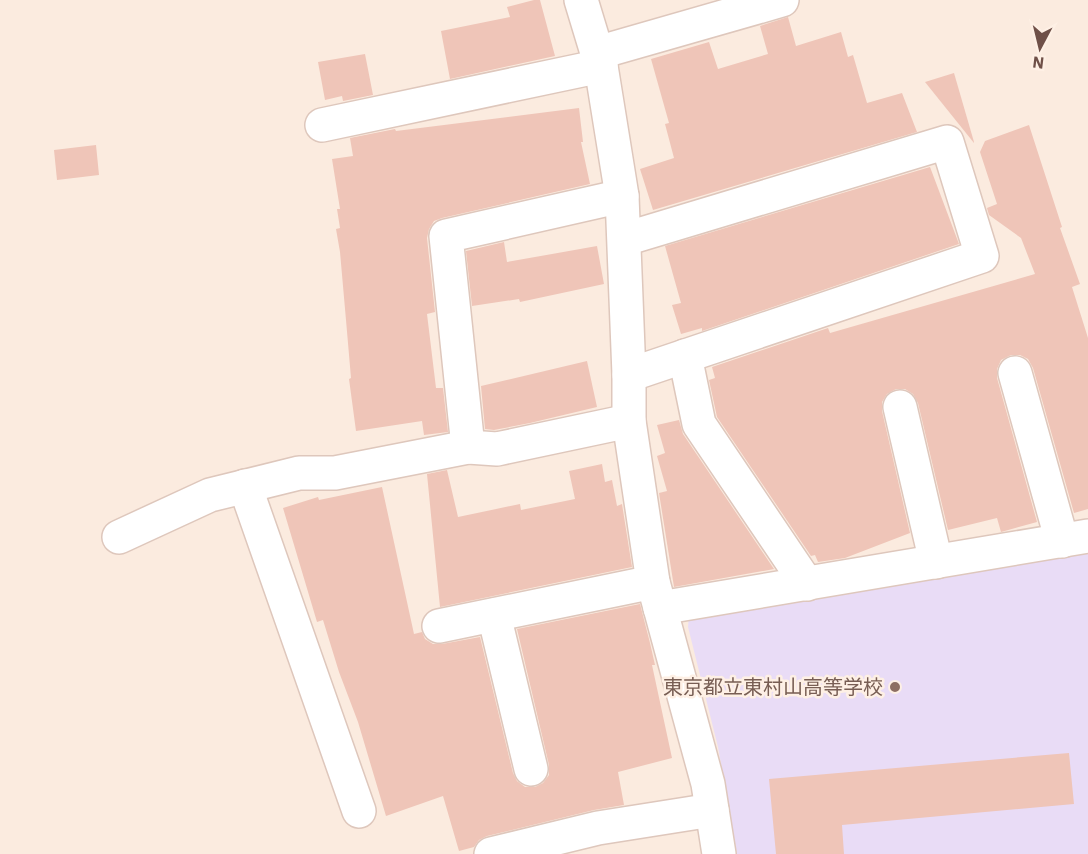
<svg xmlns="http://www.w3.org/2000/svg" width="1088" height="854" font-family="'IBM Plex Sans','Noto Sans JP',sans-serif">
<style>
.education{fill:#e9dcf6}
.building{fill:#efc5b8}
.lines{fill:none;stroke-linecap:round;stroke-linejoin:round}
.minor-casing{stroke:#dec7bc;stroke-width:36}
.minor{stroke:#fff;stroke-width:33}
.education-dot{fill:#8d6e63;stroke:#fef0e5;stroke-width:2}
.labels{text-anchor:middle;stroke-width:5;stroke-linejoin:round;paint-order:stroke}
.education-label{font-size:20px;fill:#785e54;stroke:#fef0e5;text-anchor:end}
</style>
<rect width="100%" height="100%" fill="#fbebdf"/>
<polygon class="education" points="1088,544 1088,854 737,854 718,747 688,627 689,616"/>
<g class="building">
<polygon points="534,0 540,0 555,56 450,79 441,31 510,17 507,7"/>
<polygon points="788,17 796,46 841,32 848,57 853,55 867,103 902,93 917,132 653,210 640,169 674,158 665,124 669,123 651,59 709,42 718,69 768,54 760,26"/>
<polygon points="365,54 373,95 343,101 342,96 325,100 318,62"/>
<polygon points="954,73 974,142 974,143 925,82"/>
<polygon points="579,108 583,142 581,142 590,184 442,218 434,221 429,229 427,238 435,312 427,314 436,388 443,388 448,432 424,435 422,421 356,431 349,379 351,378 346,320 340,252 336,229 340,228 337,209 340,209 332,159 353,156 350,138 395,129 396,131"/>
<polygon points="1029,125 1062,227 1060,228 1080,284 1072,287 1088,338 1088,509 1074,513 1033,368 1028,359 1020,355 1011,355 1001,360 997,369 997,378 1037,522 1001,532 997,518 948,530 918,403 913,394 905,389 896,389 887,394 882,402 882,411 910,533 845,558 818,562 815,555 811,556 717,417 709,380 715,378 712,367 828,328 830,333 1035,274 1021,238 989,215 987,208 997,204 980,152 985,141"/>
<polygon points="96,145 99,175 57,180 54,150"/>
<polygon points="930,167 959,244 702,331 702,328 681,334 672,305 681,303 665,246"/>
<polygon points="504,242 507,262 597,246 604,284 520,302 519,299 472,306 466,251"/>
<polygon points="587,361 597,407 530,423 494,430 485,429 481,386"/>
<polygon points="679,420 683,434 774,569 674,587 659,493 667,491 657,456 665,453 657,425"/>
<polygon points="602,464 605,482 612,480 617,506 622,504 632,567 440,607 427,474 447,470 458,517 520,504 521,510 575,499 569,471"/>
<polygon points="382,487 414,634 422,632 425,639 433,644 442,644 480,637 513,773 517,781 525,787 535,787 543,783 549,775 549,765 517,629 640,604 650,643 655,665 652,665 672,758 618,772 624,805 594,810 487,836 479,840 474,847 459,851 443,796 386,816 358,722 339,672 323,620 317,622 283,508 318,497 319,500"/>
<polygon points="1069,753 1074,804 842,825 844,854 776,854 769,779"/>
</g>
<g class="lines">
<g class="minor-casing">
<g id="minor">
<polyline points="581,0 601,66 622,196 629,375 629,421 653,582 708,784 719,854"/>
<polyline points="597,53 782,0"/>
<polyline points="322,125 601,66"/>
<polyline points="625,239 947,142 982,256 629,375"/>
<polyline points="685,356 699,424 807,584"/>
<polyline points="1015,373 1062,541"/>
<polyline points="900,407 936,562"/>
<polyline points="468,447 446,236 622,196"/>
<polyline points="245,486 359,811"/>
<polyline points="119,537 210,495 299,473 335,473 468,447 497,449 629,421"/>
<polyline points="660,608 1088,536"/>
<polyline points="494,615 531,769"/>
<polyline points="439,626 653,582"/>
<polyline points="491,854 598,828 712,810"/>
</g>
</g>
<use href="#minor" class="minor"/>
</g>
<circle class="education-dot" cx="895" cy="687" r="6"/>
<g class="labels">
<g class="education-label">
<text x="883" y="694">東京都立東村山高等学校</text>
</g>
</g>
<g transform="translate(1040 48) rotate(187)" stroke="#fef0e5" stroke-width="4.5" paint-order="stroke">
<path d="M0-4.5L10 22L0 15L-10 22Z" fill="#6f5048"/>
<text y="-9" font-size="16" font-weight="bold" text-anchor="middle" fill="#6f5048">N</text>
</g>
</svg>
